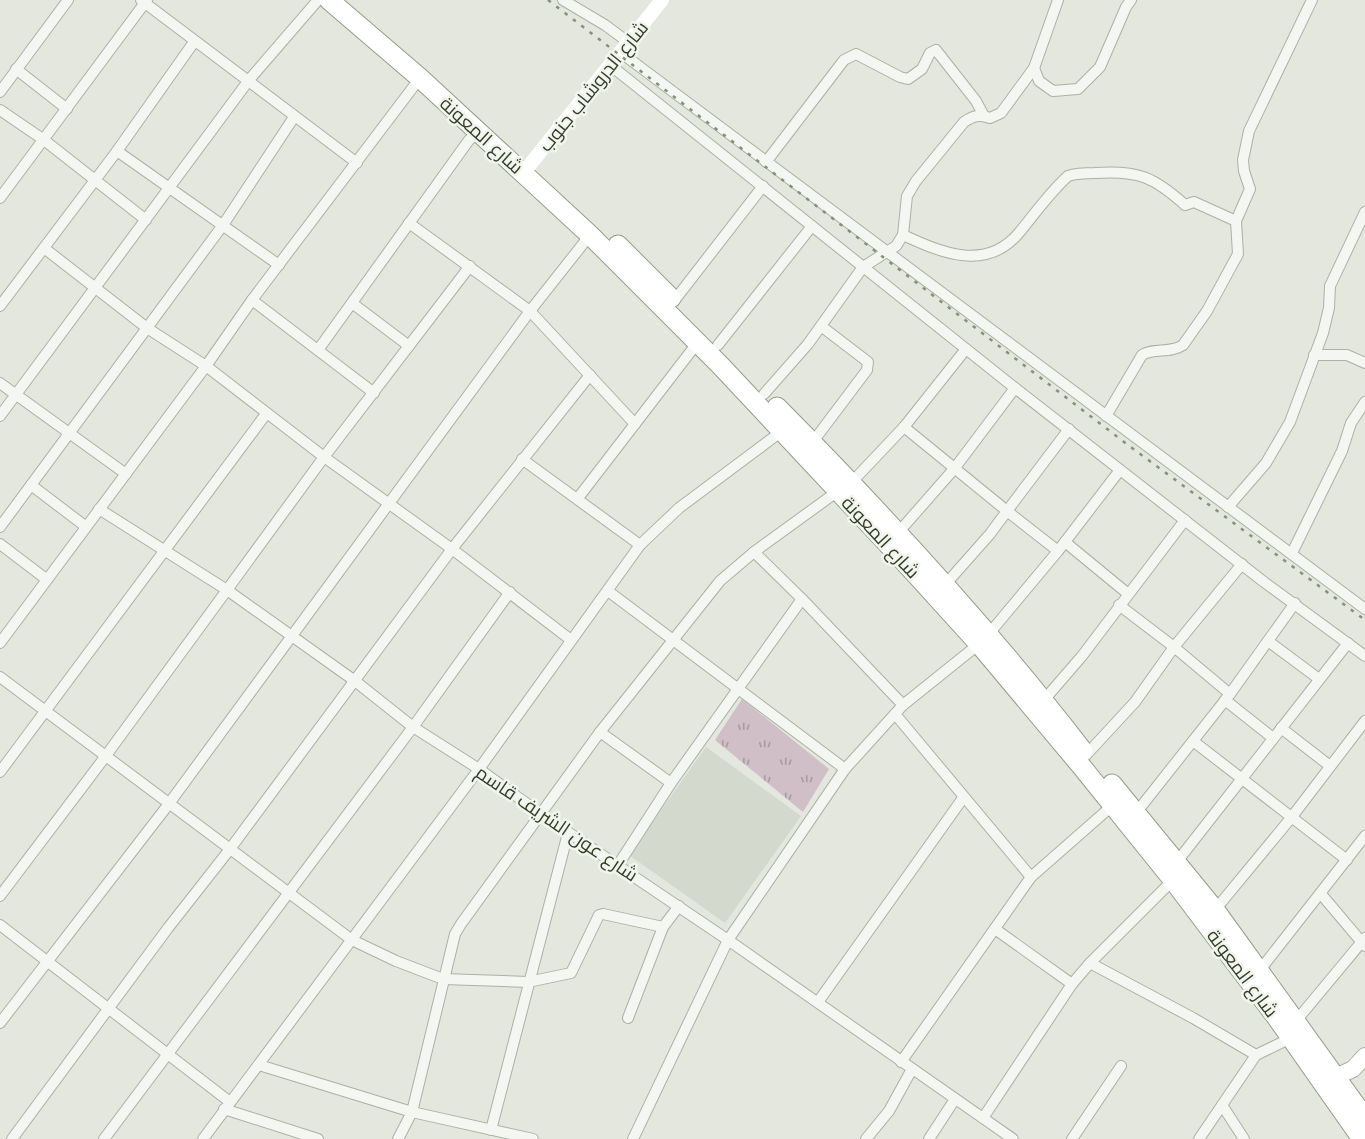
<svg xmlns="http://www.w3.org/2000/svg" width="1365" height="1139" font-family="'PT Sans',Cairo,sans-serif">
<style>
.built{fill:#d3d9cc}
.grass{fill:url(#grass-tufts)}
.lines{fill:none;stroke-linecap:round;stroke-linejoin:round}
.street-casing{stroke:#abb1a3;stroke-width:12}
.primary-casing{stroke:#aab39d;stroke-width:18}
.highway-casing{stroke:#939e85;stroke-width:21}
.street{stroke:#f3f6f1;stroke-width:10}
.secondary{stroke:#fff;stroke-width:14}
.primary{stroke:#fff;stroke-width:16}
.highway{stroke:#fff;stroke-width:19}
.rail{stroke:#859177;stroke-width:2.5;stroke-dasharray:3.5 7;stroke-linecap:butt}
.labels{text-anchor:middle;stroke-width:5;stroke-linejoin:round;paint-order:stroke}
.street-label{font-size:19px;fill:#333e27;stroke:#f2f5ed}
</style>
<defs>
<pattern id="grass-tufts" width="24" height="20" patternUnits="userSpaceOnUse" patternTransform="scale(1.75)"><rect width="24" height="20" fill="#d1bfc7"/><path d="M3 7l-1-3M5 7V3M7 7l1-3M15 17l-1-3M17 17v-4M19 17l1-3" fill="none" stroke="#aa9da2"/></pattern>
</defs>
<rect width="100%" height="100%" fill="#e3e7de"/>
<polygon class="built" points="706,747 801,816 725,923 629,855"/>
<polygon class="grass" points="742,699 829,769 803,812 715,740"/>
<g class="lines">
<g class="street-casing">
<g id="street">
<polyline points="141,0 357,163"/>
<polyline points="563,0 605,25 628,42"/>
<polyline points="620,52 1365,609"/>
<polyline points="610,65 1015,388 1264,582 1365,656"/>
<polyline points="1034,68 1039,81 1053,91 1078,89 1100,67 1126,7 1131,0"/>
<polyline points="16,69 67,109"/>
<polyline points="0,92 68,0"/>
<polyline points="0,110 44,140 146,220"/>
<polyline points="117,151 279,265"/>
<polyline points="766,162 844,60 856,54 900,77 908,79 922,69 930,53 936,50 976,101 984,116"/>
<polyline points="0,198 147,0"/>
<polyline points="409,223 530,311 635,424"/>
<path d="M 903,235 C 940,252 985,272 1018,234 C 1034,215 1049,193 1068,176 C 1077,173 1086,173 1095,173 C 1138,170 1154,177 1185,205 L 1194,202 L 1236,221"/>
<polyline points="44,248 147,328 206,366 324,457 452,549 571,640"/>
<polyline points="252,300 374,393"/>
<polyline points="674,301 763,186"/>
<polyline points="352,303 409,346"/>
<polyline points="0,306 117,151 194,42"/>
<polyline points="718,345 812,226"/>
<polyline points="318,350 469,140 479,132"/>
<polyline points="1314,355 1347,355 1365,363"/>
<polyline points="0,383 126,474"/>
<path d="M 764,394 L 808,344 L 863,267 L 896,246 L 903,235 L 907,196 L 916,181 L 964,122 C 973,116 979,114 990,118 L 1001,113 L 1034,68 L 1058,0"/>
<polyline points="0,416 249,80 318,0"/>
<path d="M 1106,416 L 1142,355 C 1154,347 1170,354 1183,345 L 1207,311 L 1238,254 L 1236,221 L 1250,189 L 1244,171 L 1243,160 L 1249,131 L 1312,0"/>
<polyline points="904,427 1007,511 1069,429"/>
<polyline points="812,443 867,370 868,362 821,326"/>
<polyline points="522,459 640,545"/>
<polyline points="851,483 904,427 966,349"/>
<polyline points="31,485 85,526"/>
<polyline points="578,498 698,342"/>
<polyline points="1228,507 1266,463 1290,422 1323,333 1329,308 1330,286 1365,212"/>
<polyline points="99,509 227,590 355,681 413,727 479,769 541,814 728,940 1013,1139"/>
<polyline points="0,527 223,225 294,117"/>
<polyline points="897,534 954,469 1015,388"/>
<polyline points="1065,542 1127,593"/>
<polyline points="0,544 46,579"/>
<polyline points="754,552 802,599 903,705"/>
<polyline points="1292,553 1342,451 1351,423 1365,402"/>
<polyline points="944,586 990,534 1007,511 1058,551"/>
<polyline points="608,591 845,769"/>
<polyline points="1119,605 1174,647 1230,694"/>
<polyline points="988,635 1058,551 1120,470"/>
<polyline points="1268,641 1319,679"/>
<polyline points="0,643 206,366 252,300 420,78"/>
<polyline points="0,677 352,940 396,961 443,979 528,982 571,973 599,915 603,914 663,927"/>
<polyline points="1044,700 1082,656 1185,520"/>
<polyline points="1225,700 1273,738"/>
<polyline points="895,714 1031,877"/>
<polyline points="1281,728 1330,766"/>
<polyline points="600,732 671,783"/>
<polyline points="1193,741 1347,860"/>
<polyline points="1086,755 1135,702 1174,647 1242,564"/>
<polyline points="0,772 266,414"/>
<polyline points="1136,813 1230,694 1295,603"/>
<polyline points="1176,863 1348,643"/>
<polyline points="618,865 671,783 802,599"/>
<polyline points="1321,894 1365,946"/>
<polyline points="0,896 105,757 324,457 470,266"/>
<polyline points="1215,910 1291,818 1365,721"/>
<polyline points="0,925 230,1102"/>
<polyline points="995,929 1072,984"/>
<polyline points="1090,963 1193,1018 1256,1055"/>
<polyline points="1260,970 1365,836"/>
<polyline points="818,1002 963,798"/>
<polyline points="628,1018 663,927 679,906"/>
<polyline points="1296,1021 1365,938"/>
<polyline points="0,1023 168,805 530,311 590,235"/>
<polyline points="901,1062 1031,877 1113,805"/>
<polyline points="259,1065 412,1112 533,1139"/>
<polyline points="1222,1105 1244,1139"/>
<polyline points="224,1109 318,1139"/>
<polyline points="983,1118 1072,984 1090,963 1173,880"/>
<polyline points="491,1130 568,833"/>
<polyline points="12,1139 168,928 230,849 452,549 590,375"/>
<polyline points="104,1139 413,727 510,592"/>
<polyline points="203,1139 479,769 640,545 679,508 782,431"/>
<polyline points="398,1139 412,1112 455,934 461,924 600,732 720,581 754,552 838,491"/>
<polyline points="633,1139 728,940 845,769 903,705 979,644"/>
<polyline points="866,1139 889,1111 912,1069"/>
<polyline points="929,1139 955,1099"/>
<polyline points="1072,1139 1121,1066"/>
<polyline points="1199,1139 1256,1055 1291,1038"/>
</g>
</g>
<g class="primary-casing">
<polyline id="primary" points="1327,1081 1353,1069 1365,1056"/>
</g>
<g class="highway-casing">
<g id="highway">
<polyline points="329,0 420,78 590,235 720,365 900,557 979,644 1082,767 1173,880 1277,1018 1362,1139"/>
<polyline points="618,245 671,298"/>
<path d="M 777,407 C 885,516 990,630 1083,751"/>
<polyline points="1112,784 1215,910 1365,1118"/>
</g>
</g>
<use href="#street" class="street"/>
<polyline class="secondary" points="524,172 662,0"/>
<use href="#primary" class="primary"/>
<use href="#highway" class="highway"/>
<polyline class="rail" points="548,0 1128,445 1365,620"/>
</g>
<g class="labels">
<g class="street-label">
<text transform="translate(593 86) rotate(-51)" y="7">شارع الدروشاب جنوب</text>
<text transform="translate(482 135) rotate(42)" y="7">شارع المعونة</text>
<text transform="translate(881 537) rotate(47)" y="7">شارع المعونة</text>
<text transform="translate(557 823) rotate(34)" y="7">شارع عون الشريف قاسم</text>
<text transform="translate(1243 973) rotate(53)" y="7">شارع المعونة</text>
</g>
</g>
</svg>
